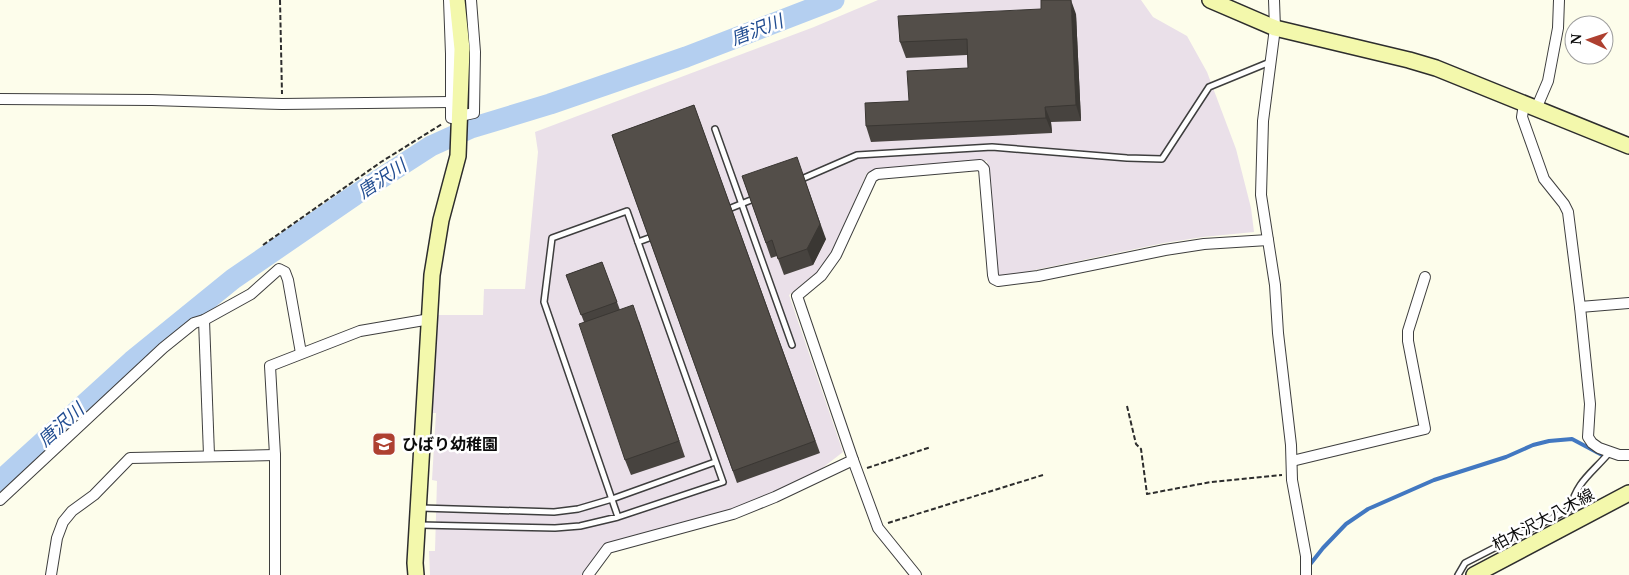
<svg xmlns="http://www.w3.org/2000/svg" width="1629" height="575" font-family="'Noto Serif','Noto Sans JP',serif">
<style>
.industrial{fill:#eae0e9}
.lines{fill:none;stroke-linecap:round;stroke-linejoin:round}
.stream{stroke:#4278c1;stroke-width:4}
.river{stroke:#b4cff0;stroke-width:21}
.lane-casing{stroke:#3e3e3e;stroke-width:8}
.street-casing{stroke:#3e3e3e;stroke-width:12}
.secondary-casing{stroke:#2d2d2d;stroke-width:18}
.path{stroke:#2d2d2d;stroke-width:2;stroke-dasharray:5 2.5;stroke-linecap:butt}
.lane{stroke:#fff;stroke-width:5}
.street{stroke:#fff;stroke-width:10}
.secondary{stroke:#f3f8ac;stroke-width:15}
.wall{fill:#47433f}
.shaded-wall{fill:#3a3733}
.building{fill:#534e49;stroke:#3a3733}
.labels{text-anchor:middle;stroke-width:5;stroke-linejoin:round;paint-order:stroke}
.poi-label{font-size:16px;font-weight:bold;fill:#0b0b0b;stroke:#fff;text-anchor:start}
.street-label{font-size:16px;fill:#0b0b0b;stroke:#fff}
.water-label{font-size:18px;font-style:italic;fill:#204c91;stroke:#fff}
</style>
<rect width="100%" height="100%" fill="#fdfdeb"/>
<polygon class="industrial" points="878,0 1141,0 1153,17 1187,36 1207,72 1236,149 1251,208 1254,232 1203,237 1164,243 1002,277 997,273 987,161 874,170 867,173 831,253 817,272 789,295 843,452 821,469 772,493 732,509 607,544 582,575 430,575 429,551 435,551 437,481 432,480 436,413 429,413 436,315 483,315 484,289 525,289 538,152 535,132 814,27"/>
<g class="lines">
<polyline class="stream" points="1308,567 1323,548 1346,524 1368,509 1434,480 1506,457 1533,445 1549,441 1572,439 1604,456"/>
<polyline class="river" points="0,481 132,361 233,279 355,195 431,146 471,128 550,104 686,57 834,0"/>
<g class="lane-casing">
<g id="lane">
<polyline points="715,129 792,345"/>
<polyline points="804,178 857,155 992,147 1127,158 1162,159 1209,87 1270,62"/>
<polyline points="731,208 751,200"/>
<polyline points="638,242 649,238"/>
<polyline points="421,508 554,512 578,509 612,499 715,462"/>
<polyline points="420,525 555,528 580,526 618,517 723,482 627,211 552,238 544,302 618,517"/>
<path d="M 1458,575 L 1465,563 L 1570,509 C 1577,481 1591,474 1609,453"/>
</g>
</g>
<g class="street-casing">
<g id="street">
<polyline points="449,0 451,54 451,118 474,113 475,52 471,0"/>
<polyline points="1274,0 1275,28 1263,121 1261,195 1275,285 1278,333 1291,445 1292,480 1306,556 1306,575"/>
<polyline points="0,99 152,100 282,104 451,102"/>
<polyline points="1524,104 1522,117 1544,179 1564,204 1568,212 1580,307 1590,404 1588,437 1592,443 1599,448 1619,455 1629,455"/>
<polyline points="1536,109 1548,81 1558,28 1559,0"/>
<polyline points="1580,307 1629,303"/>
<polyline points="204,320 209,455"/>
<polyline points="853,460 878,528 916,575"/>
<polyline points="1292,461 1425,429 1408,341 1408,331 1425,277"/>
<polyline points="0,500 163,348 194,323 204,320 251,294 279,269 285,272 288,280 301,353"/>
<polyline points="51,575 57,538 63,522 72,511 94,495 130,458 275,455"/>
<polyline points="275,575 275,455 270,366 360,331 430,319"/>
<polyline points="588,575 608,548 733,514 775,497 853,460 797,296 821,276 836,255 872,177 877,174 980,165 984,169 993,275 994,279 998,281 1038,276 1165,250 1204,244 1268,240"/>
</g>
</g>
<g class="secondary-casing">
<g id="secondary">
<polyline points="1210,0 1275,28 1409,60 1436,68 1629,146"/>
<polyline points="416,575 415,563 432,275 441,220 458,156 462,49 457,0"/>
<polyline points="1474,575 1629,493"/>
</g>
</g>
<g class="path">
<polyline points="280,0 282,94"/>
<polyline points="263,245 381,162 442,124"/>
<polyline points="1127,406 1136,444 1141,449 1147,494 1211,482 1282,475"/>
<polyline points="867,468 931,447"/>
<polyline points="888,523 1043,475"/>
</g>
<use href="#lane" class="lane"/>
<use href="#street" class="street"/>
<use href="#secondary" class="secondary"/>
</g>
<g class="wall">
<polygon points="1076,14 1081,121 1051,122 1052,133 871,142 866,126 968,68 967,55 906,58 900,42"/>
<polygon points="694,105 820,453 737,483 612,135"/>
<polygon points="742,176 826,239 813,265 784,275 777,256 771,258"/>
<polygon points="602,262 620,310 639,321 685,457 631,475 625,460 584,322 566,275"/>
</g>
<g class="shaded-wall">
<polygon points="1071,0 1076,14 1081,121 1076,105"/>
<polygon points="1045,107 1051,122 1052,133 1046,118"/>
<polygon points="802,172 826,239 813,265 807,249"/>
</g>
<g class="building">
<polygon points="1041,0 1071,0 1076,105 1045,107 1046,118 866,126 865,103 909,101 907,71 968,68 967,39 900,42 898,16 1041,9"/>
<polygon points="694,105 815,441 733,471 612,135"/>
<polygon points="797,157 820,224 807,249 778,259 772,240 766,243 742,176"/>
<polygon points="602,262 617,302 581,315 566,275"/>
<polygon points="633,305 679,441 625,460 579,324"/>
</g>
<defs>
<g id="school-square" transform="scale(1.25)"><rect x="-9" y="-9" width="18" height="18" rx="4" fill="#ae4030" stroke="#fff"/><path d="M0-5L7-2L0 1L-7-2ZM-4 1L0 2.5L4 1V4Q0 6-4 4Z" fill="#fff"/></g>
</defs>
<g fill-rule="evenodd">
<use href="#school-square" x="384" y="444"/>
</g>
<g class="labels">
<g class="poi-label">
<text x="402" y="450">ひばり幼稚園</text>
</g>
<g class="street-label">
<text transform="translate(1543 519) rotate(-28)" y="6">柏木沢大八木線</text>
</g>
<g class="water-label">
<text transform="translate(757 30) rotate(-21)" y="6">唐沢川</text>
<text transform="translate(382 179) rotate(-34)" y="6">唐沢川</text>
<text transform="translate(61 425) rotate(-42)" y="6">唐沢川</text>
</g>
</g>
<g transform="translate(1589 40) rotate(273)"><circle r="24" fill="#ffffff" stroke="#9d9d9d"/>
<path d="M0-4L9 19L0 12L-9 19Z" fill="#ae4030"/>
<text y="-8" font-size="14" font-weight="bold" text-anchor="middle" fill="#0b0b0b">N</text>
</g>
</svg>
